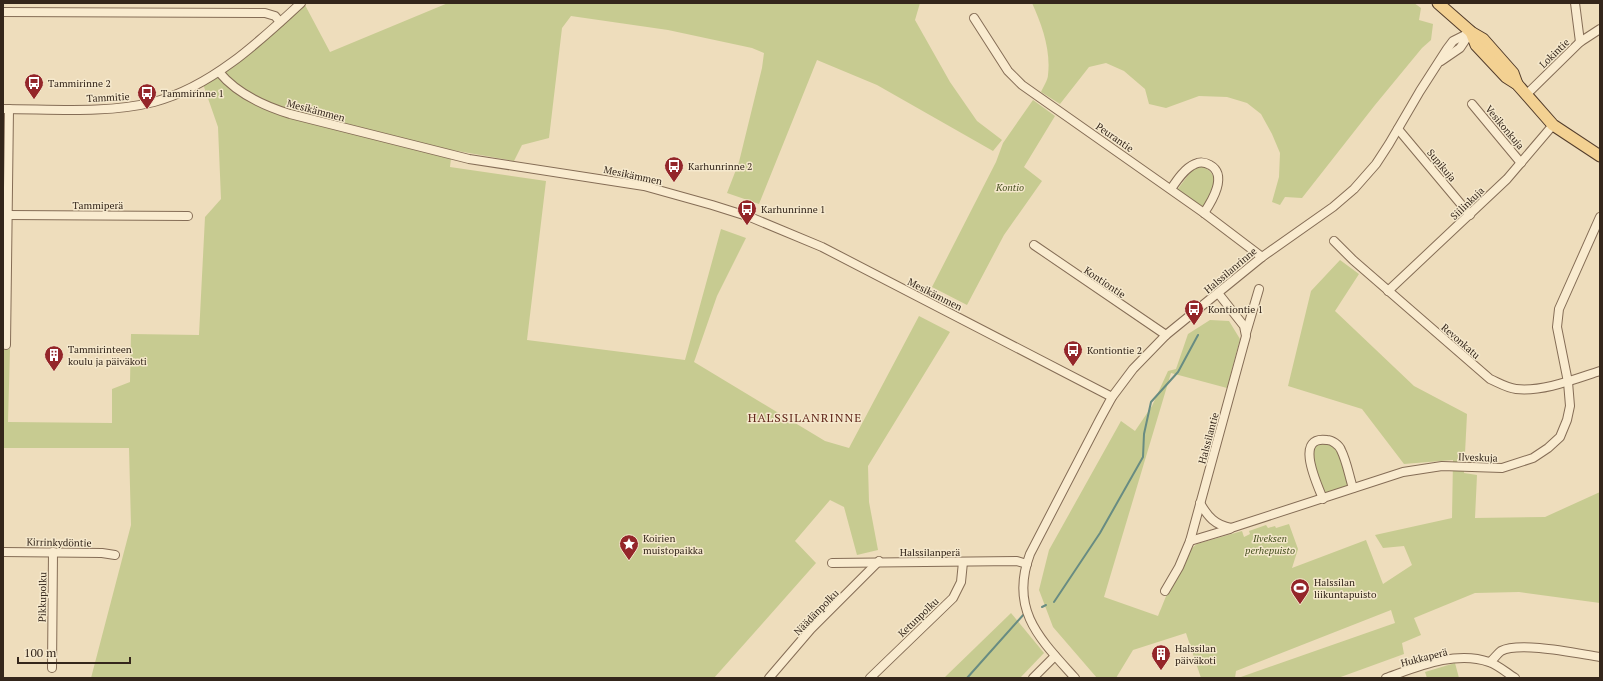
<svg xmlns="http://www.w3.org/2000/svg" width="1603" height="681" font-family="'PT Serif',serif">
<style>
.green{fill:#c7cb91}
.lines{fill:none;stroke-linecap:round;stroke-linejoin:round}
.stream{stroke:#688c82;stroke-width:2}
.minor-casing{stroke:#856d56;stroke-width:10}
.major-casing{stroke:#523c2b;stroke-width:13}
.minor{stroke:#f9ebcf;stroke-width:8}
.major{stroke:#f3d192;stroke-width:11}
.labels{text-anchor:middle;stroke-width:3;stroke-linejoin:round;paint-order:stroke}
.street-label{font-size:10px;fill:#34261b;stroke:#f5e8cc}
.poi-label{font-size:10px;fill:#34261b;stroke:#f5e8cc;text-anchor:start}
.park-label{font-size:10px;font-style:italic;fill:#475121;stroke:#f5e8cc}
.quarter-label{font-size:12px;letter-spacing:1px;fill:#61261a;stroke:#f5e8cc}
</style>
<rect width="100%" height="100%" fill="#eeddbc"/>
<g class="green">
<path d="M 448,3 L 920,3 L 915,20 L 950,82 L 977,121 L 1002,140 L 993,151 L 877,85 L 817,60 L 759,204 L 727,193 L 739,162 L 762,68 L 764,53 L 752,48 L 668,30 L 571,16 L 562,28 L 549,138 L 522,145 L 514,161 L 452,150 L 450,167 L 546,181 L 527,340 L 685,360 L 721,229 L 746,238 L 717,296 L 694,362 L 825,441 L 849,448 L 919,316 L 950,332 L 868,466 L 869,502 L 878,550 L 857,555 L 844,507 L 830,500 L 795,541 L 816,563 L 714,678 L 91,678 L 131,525 L 129,448 L 3,448 L 3,348 L 10,349 L 8,422 L 112,423 L 112,389 L 130,382 L 131,334 L 199,335 L 205,217 L 221,199 L 218,127 L 203,84 C 241,65 273,33 305,5 L 330,52 Z"/>
<path d="M 1032,3 L 1414,3 L 1421,8 L 1419,20 L 1433,24 L 1431,40 L 1422,48 L 1375,105 L 1302,198 L 1285,197 L 1280,205 L 1272,202 L 1279,177 L 1280,153 L 1272,134 L 1261,114 L 1247,103 L 1227,97 L 1199,96 L 1166,108 L 1149,104 L 1145,89 L 1124,71 L 1106,63 L 1089,67 L 1060,104 L 1041,92 C 1043,87 1048,80 1048,75 C 1051,50 1042,25 1032,3 Z"/>
<polygon points="1033,100 1055,116 1024,167 1042,181 1004,235 967,305 932,287 996,162 1003,143"/>
<path d="M 1200,166 C 1223,172 1212,194 1203,208 L 1177,190 L 1192,170 Z"/>
<path d="M 1340,260 L 1359,274 L 1335,311 L 1414,386 L 1467,414 L 1464,473 L 1477,475 L 1475,518 L 1545,517 L 1600,492 L 1600,603 L 1519,592 L 1475,593 L 1414,618 L 1421,635 L 1402,643 L 1404,654 L 1338,678 L 1238,678 L 1395,623 L 1391,610 L 1236,671 L 1235,678 L 1201,678 L 1186,633 L 1133,650 L 1116,678 L 1097,678 L 1053,627 L 1039,590 L 1049,550 L 1121,421 L 1135,431 L 1152,406 L 1168,371 L 1176,369 L 1188,334 L 1210,320 L 1229,321 L 1240,339 L 1227,388 L 1171,373 L 1104,597 L 1158,616 C 1166,598 1181,554 1197,544 L 1242,531 L 1244,537 L 1250,534 L 1249,531 L 1266,525 L 1268,528 L 1275,526 L 1276,528 L 1289,524 L 1298,549 L 1292,568 L 1366,540 L 1383,584 L 1412,565 L 1404,546 L 1383,548 L 1375,535 L 1452,518 L 1453,460 L 1404,464 L 1362,409 L 1288,386 L 1311,291 Z"/>
<polygon points="1315,442 1335,443 1353,488 1323,499 1310,465"/>
<polygon points="1011,613 1044,653 1020,678 944,678"/>
<polygon points="1455,663 1459,678 1427,678 1425,672"/>
</g>
<g class="lines">
<g class="stream">
<polyline points="1054,602 1100,533 1143,457 1144,434 1151,402 1178,372 1198,335"/>
<polyline points="1042,607 1046,605"/>
<polyline points="967,678 1025,613"/>
</g>
<g class="minor-casing">
<g id="minor">
<polyline points="1575,3 1580,42"/>
<polyline points="3,12 265,13 275,16 280,22"/>
<polyline points="974,18 1008,71 1022,85 1204,213 1262,257"/>
<polyline points="1441,61 1460,48 1470,33"/>
<path d="M 219,72 C 237,94 264,106 290,114 L 469,159 L 644,186 L 712,205 L 750,217 L 822,247 L 1112,397"/>
<polyline points="1526,95 1580,42 1600,29"/>
<polyline points="1472,104 1521,163"/>
<path d="M 3,109 C 52,109 106,114 154,102 C 211,87 259,42 301,3"/>
<polyline points="1398,129 1470,215"/>
<path d="M 1171,189 C 1177,180 1185,168 1195,164 C 1199,162 1205,162 1210,165 C 1228,175 1212,201 1204,213"/>
<polyline points="7,215 188,216"/>
<path d="M 1334,241 L 1353,260 L 1490,379 C 1499,383 1507,388 1516,389 C 1543,392 1575,379 1600,371"/>
<polyline points="1034,245 1166,335"/>
<polyline points="1388,291 1507,179 1553,125"/>
<polyline points="1246,333 1259,289"/>
<polyline points="6,345 9,109"/>
<path d="M 1323,499 C 1318,486 1293,435 1327,440 C 1332,440 1339,445 1341,450 C 1347,462 1349,476 1353,488"/>
<path d="M 1200,503 C 1208,517 1215,525 1231,528 L 1403,472 L 1442,466 L 1502,468 L 1533,458 L 1548,448 L 1560,437 L 1567,420 L 1570,406 L 1568,382 L 1557,327 L 1559,309 L 1600,217"/>
<polyline points="1190,541 1230,529"/>
<polyline points="3,552 102,553 115,555"/>
<polyline points="832,563 1017,561 1027,564"/>
<polyline points="1165,591 1179,567 1190,541 1246,336 1244,326 1218,293"/>
<path d="M 1490,662 C 1494,659 1497,654 1501,651 C 1520,641 1579,654 1600,657"/>
<polyline points="52,668 53,552"/>
<polyline points="769,678 811,629 879,561"/>
<polyline points="870,678 953,598 961,582 963,562"/>
<polyline points="1033,678 1055,656"/>
<path d="M 1075,678 C 1040,639 1009,610 1030,554 L 1100,419 L 1112,397 L 1133,369 L 1166,335 L 1262,257 L 1333,207 L 1354,189 L 1376,164 L 1389,144 L 1420,91 L 1447,49 L 1453,41 L 1471,32"/>
<path d="M 1386,678 C 1417,667 1456,650 1489,662 C 1498,665 1507,673 1515,678"/>
</g>
</g>
<g class="major-casing">
<g id="major">
<polyline points="1438,3 1471,32 1483,39 1513,73 1517,84"/>
<polyline points="1471,32 1476,45 1506,77 1517,84 1553,125 1600,156"/>
</g>
</g>
<use href="#minor" class="minor"/>
<use href="#major" class="major"/>
</g>
<defs>
<g id="bus-pin" transform="scale(1)"><path d="M0 17L-7.5 6A9.5 9.5 0 1 1 7.5 6Z" fill="#94262a" stroke="#f5e8cc"/><path d="M-5-6H5V4H4V6H2V4H-2V6H-4V4H-5ZM-3.5-4V0h7V-4ZM-3.5 1.2v1.5H-2V1.2ZM2 1.2v1.5H3.5V1.2Z" fill="#fff"/></g>
<g id="building-pin" transform="scale(1)"><path d="M0 17L-7.5 6A9.5 9.5 0 1 1 7.5 6Z" fill="#94262a" stroke="#f5e8cc"/><path d="M-4-6H4V6H1V3H-1V6H-4ZM-2.5-4.3h1.7v1.8h-1.7ZM.8-4.3h1.7v1.8H.8ZM-2.5-1h1.7V.8h-1.7ZM.8-1h1.7V.8H.8Z" fill="#fff"/></g>
<g id="sight-pin" transform="scale(1)"><path d="M0 17L-7.5 6A9.5 9.5 0 1 1 7.5 6Z" fill="#94262a" stroke="#f5e8cc"/><path d="M0-6L1.8-2.2L6-1.7L2.9 1.2L3.7 5.4L0 3.3L-3.7 5.4L-2.9 1.2L-6-1.7L-1.8-2.2Z" fill="#fff"/></g>
<g id="stadium-pin" transform="scale(1)"><path d="M0 17L-7.5 6A9.5 9.5 0 1 1 7.5 6Z" fill="#94262a" stroke="#f5e8cc"/><path d="M0-5a6.5 5 0 1 0 0 10a6.5 5 0 1 0 0-10ZM-3.5-1.8h7v3.6h-7Z" fill="#fff"/></g>
</defs>
<g fill-rule="evenodd">
<use href="#bus-pin" x="34" y="83"/>
<use href="#bus-pin" x="147" y="93"/>
<use href="#bus-pin" x="674" y="166"/>
<use href="#bus-pin" x="747" y="209"/>
<use href="#bus-pin" x="1194" y="309"/>
<use href="#bus-pin" x="1073" y="350"/>
<use href="#building-pin" x="54" y="355"/>
<use href="#sight-pin" x="629" y="544"/>
<use href="#stadium-pin" x="1300" y="588"/>
<use href="#building-pin" x="1161" y="654"/>
</g>
<g class="labels">
<g class="street-label">
<text transform="translate(1554 53) rotate(-44)" y="4">Lokintie</text>
<text transform="translate(108 97) rotate(-3)" y="4">Tammitie</text>
<text transform="translate(316 110) rotate(15)" y="4">Mesikämmen</text>
<text transform="translate(1505 127) rotate(50)" y="4">Vesikonkuja</text>
<text transform="translate(1115 137) rotate(35)" y="4">Peurantie</text>
<text transform="translate(1442 165) rotate(50)" y="4">Supikuja</text>
<text transform="translate(633 175) rotate(12)" y="4">Mesikämmen</text>
<text transform="translate(1467 203) rotate(-44)" y="4">Siilinkuja</text>
<text x="98" y="209">Tammiperä</text>
<text transform="translate(1230 270) rotate(-40)" y="4">Halssilanrinne</text>
<text transform="translate(1105 282) rotate(34)" y="4">Kontiontie</text>
<text transform="translate(935 294) rotate(27)" y="4">Mesikämmen</text>
<text transform="translate(1461 341) rotate(41)" y="4">Revonkatu</text>
<text transform="translate(1208 438) rotate(-75)" y="4">Halssilantie</text>
<text transform="translate(1478 457) rotate(2)" y="4">Ilveskuja</text>
<text transform="translate(59 542) rotate(1)" y="4">Kirrinkydöntie</text>
<text x="930" y="556">Halssilanperä</text>
<text transform="translate(42 597) rotate(-89)" y="4">Pikkupolku</text>
<text transform="translate(816 612) rotate(-46)" y="4">Näädänpolku</text>
<text transform="translate(918 617) rotate(-44)" y="4">Ketunpolku</text>
<text transform="translate(1424 657) rotate(-14)" y="4">Hukkaperä</text>
</g>
<g class="poi-label">
<text x="48" y="87">Tammirinne 2</text>
<text x="161" y="97">Tammirinne 1</text>
<text x="688" y="170">Karhunrinne 2</text>
<text x="761" y="213">Karhunrinne 1</text>
<text x="1208" y="313">Kontiontie 1</text>
<text x="68" y="353">Tammirinteen<tspan x="68" dy="12">koulu ja päiväkoti</tspan></text>
<text x="1087" y="354">Kontiontie 2</text>
<text x="643" y="542">Koirien<tspan x="643" dy="12">muistopaikka</tspan></text>
<text x="1314" y="586">Halssilan<tspan x="1314" dy="12">liikuntapuisto</tspan></text>
<text x="1175" y="652">Halssilan<tspan x="1175" dy="12">päiväkoti</tspan></text>
</g>
<g class="park-label">
<text x="1010" y="191">Kontio</text>
<text x="1270" y="542">Ilveksen<tspan x="1270" dy="12">perhepuisto</tspan></text>
</g>
<g class="quarter-label">
<text x="805" y="422">HALSSILANRINNE</text>
</g>
</g>
<rect width="1603" height="681" fill="none" stroke="#34261b" stroke-width="8"/>
<path d="M18 657v6h112v-6" fill="none" stroke="#34261b" stroke-width="2"/>
<text x="24" y="657" font-size="12" fill="#34261b" stroke="#f5e8cc" stroke-width="3" paint-order="stroke">100 m</text>
</svg>
